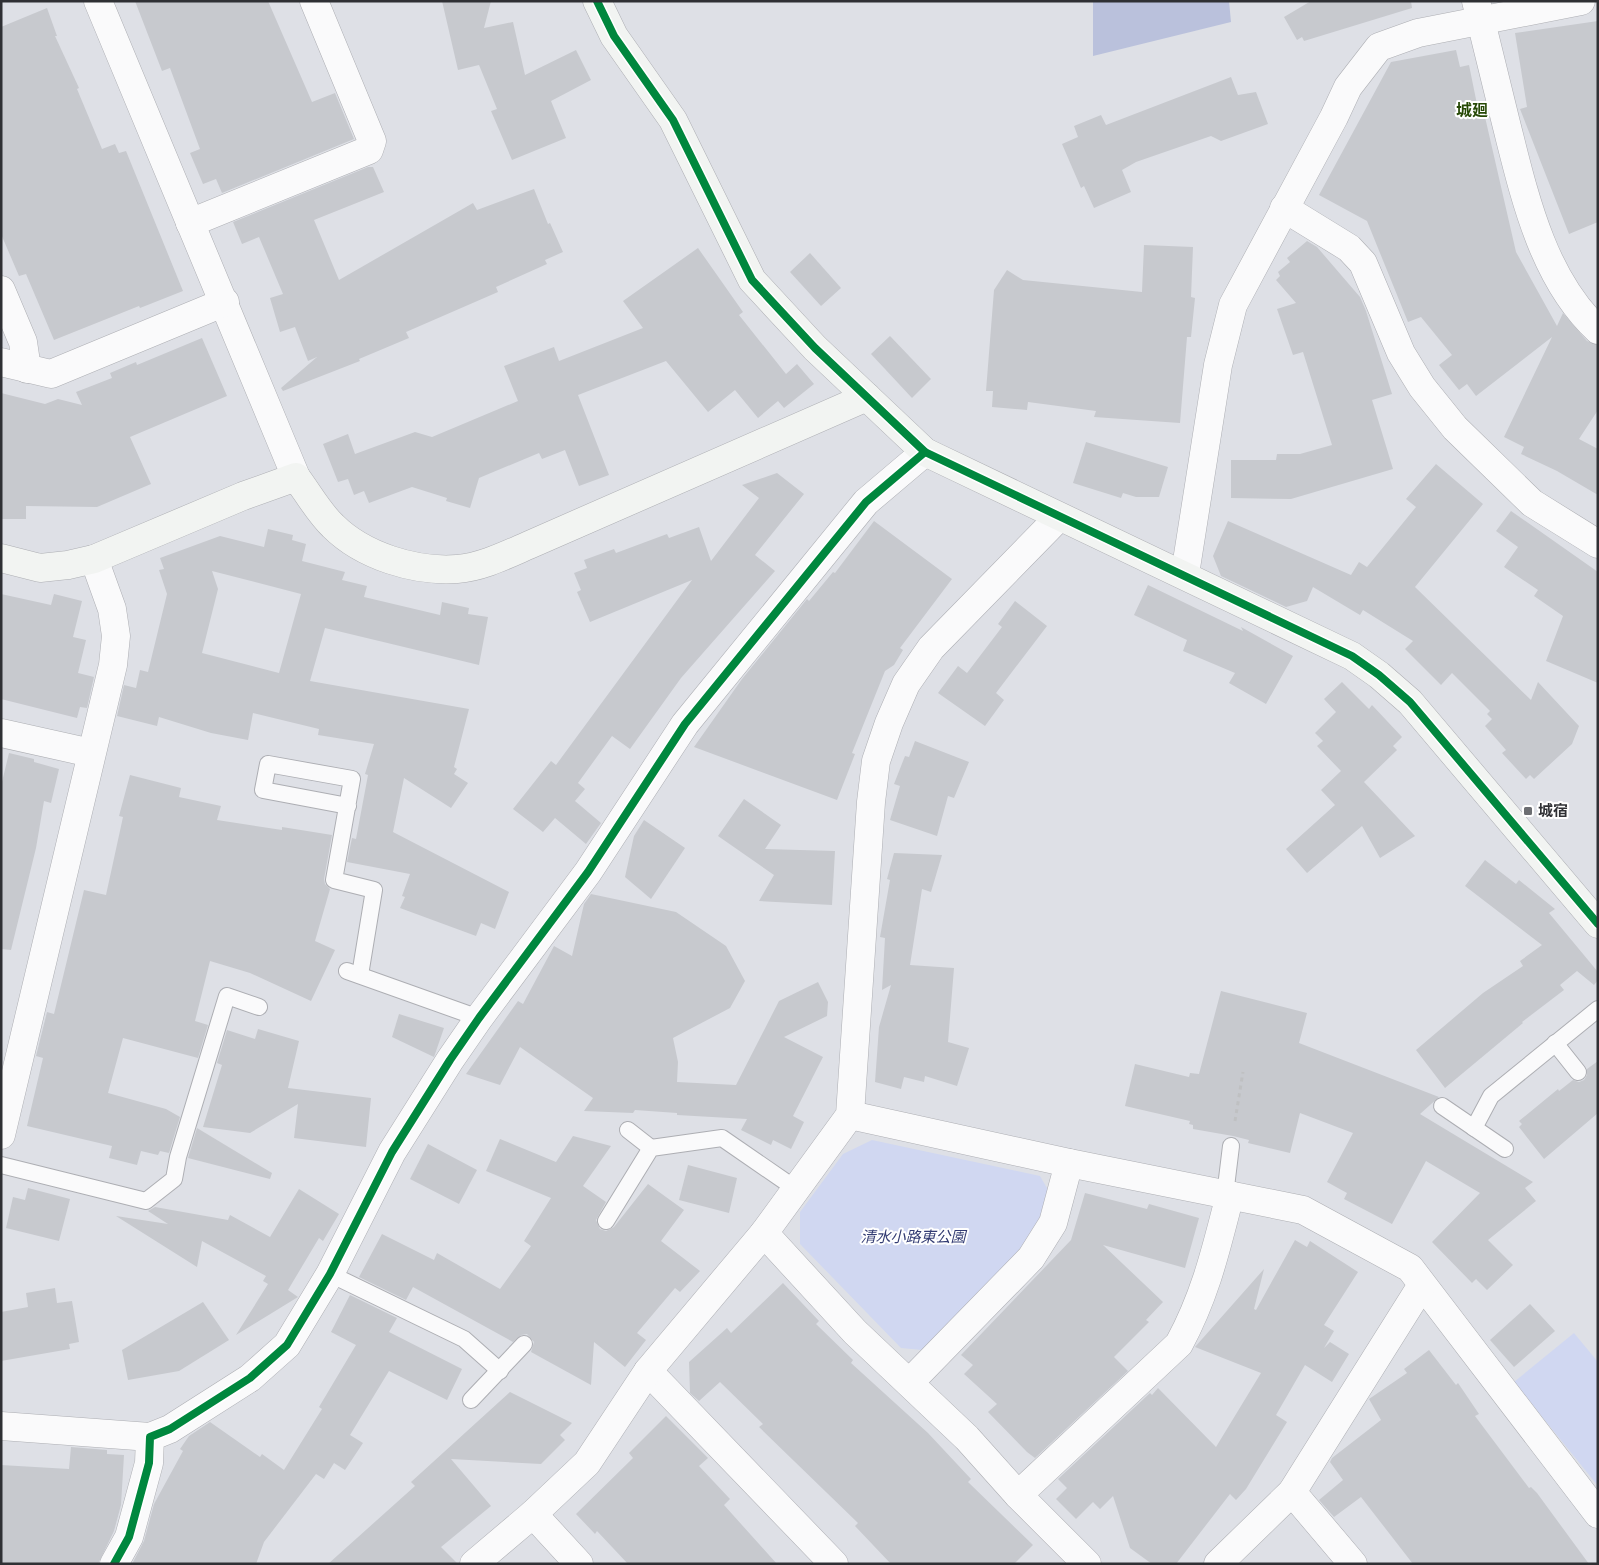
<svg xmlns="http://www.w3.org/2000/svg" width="1599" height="1565" font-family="Literata,'Noto Sans JP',serif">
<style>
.green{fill:#d0d7f1}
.forest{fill:#bac1dc}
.building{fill:#c7c9ce;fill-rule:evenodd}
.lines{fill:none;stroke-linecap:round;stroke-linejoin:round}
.lane-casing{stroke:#adaeb3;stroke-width:18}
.street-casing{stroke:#adaeb3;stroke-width:29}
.secondary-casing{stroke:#adaeb3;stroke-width:29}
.path{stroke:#bfc0c2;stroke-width:3;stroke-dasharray:4 4;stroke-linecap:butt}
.lane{stroke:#fafafb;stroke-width:16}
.street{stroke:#fafafb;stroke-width:28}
.secondary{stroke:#f2f4f2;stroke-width:28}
.cycleway-casing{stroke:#fff;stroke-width:11}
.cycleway{stroke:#00873e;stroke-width:8}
.poi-dot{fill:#6c6e72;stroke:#fff;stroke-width:2}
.labels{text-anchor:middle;stroke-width:4;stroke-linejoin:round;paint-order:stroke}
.poi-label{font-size:15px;font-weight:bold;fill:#2f3034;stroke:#fff;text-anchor:start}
.park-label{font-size:15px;font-style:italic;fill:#333c73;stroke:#fff}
.neighbourhood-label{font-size:16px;font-weight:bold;fill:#264906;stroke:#fff}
</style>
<rect width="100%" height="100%" fill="#dee0e6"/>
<g class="green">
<polygon points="872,1140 1040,1176 1051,1195 1042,1222 1019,1253 922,1350 901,1348 800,1244 800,1212 843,1154"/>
<polygon points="1574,1333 1598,1362 1598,1486 1514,1382"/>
</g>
<polygon class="forest" points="1093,1 1229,1 1231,22 1093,56"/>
<g class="building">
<polygon points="135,1 268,1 312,102 335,93 354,139 222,193 216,179 203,184 190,153 200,149 170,68 162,71"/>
<polygon points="442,1 491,1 484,28 513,22 525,75 576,50 591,80 551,101 566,138 512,160 491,111 497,109 479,65 458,70"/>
<polygon points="1311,1 1411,1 1412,8 1304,41 1302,37 1297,40 1284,17"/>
<polygon points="47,8 57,36 55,36 79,88 77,89 102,149 115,144 119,153 126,151 183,291 140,308 139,306 54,340 26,274 19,276 1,234 1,27"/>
<polygon points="1598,21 1598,222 1569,234 1520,109 1527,107 1515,33"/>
<polygon points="1456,50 1460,67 1469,65 1480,119 1485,117 1516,252 1557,326 1563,313 1587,341 1598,345 1598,410 1579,439 1598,449 1598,495 1557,471 1521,454 1524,447 1504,437 1552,337 1476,396 1467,384 1459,390 1439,365 1452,355 1421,317 1408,322 1367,221 1319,195 1391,62"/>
<polygon points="1231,77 1238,95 1256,92 1268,124 1221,141 1211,136 1136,162 1122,170 1131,192 1094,208 1084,186 1081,188 1062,144 1078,137 1074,126 1101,115 1106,125"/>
<polygon points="368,167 373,167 384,192 314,220 339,280 473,203 477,210 534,189 548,224 550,223 563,252 545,260 547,264 496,287 498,292 406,332 409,338 359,359 360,361 283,391 281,388 317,357 308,361 295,327 280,332 270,298 283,294 259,237 242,244 233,222"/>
<polygon points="1307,241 1317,247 1360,297 1366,311 1392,394 1372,400 1393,469 1291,499 1231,498 1231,460 1276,460 1277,454 1300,454 1332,445 1303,352 1293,355 1277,309 1296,303 1276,280 1280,276 1278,272 1290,262 1287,258"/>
<polygon points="1144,245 1193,247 1191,297 1195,298 1191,337 1187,337 1180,423 1094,417 1096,411 1028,402 1027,410 992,407 993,391 986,391 994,290 1007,270 1023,280 1142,292"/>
<polygon points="698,248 743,312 739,315 786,374 797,364 814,384 784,408 778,401 758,418 735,390 708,412 666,361 578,395 609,475 579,486 565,450 542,459 539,453 479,478 470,508 446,501 447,498 412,487 369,503 364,491 354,495 348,479 338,482 323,444 348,434 355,454 415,432 432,437 518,401 504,366 554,347 559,361 643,328 623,301"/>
<polygon points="810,253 841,288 821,306 790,272"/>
<polygon points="890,336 931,379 912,398 871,354"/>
<polygon points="202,338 227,396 130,437 151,484 97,507 26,506 26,519 1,519 1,393 45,404 58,399 82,405 76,392 112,378 110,373 136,362 137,365"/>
<polygon points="1086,442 1168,467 1159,497 1136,497 1123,493 1121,498 1073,483"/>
<polygon points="1436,464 1483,504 1415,587 1531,700 1538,682 1579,726 1572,744 1534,779 1530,775 1526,779 1502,753 1506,750 1485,726 1492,719 1487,714 1490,711 1452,673 1441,685 1405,649 1413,641 1363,610 1360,615 1313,587 1307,601 1286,607 1221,576 1213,556 1228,521 1351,575 1359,562 1367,567 1416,507 1406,499"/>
<polygon points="777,473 804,494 755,555 775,571 681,678 630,749 612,736 578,783 585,789 575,801 601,823 586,844 555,818 543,832 513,809 551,761 556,765 692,580 590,622 577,592 581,590 574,573 587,568 584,560 614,549 616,553 667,534 669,538 699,527 711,561 759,498 742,485"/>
<polygon points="1511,511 1598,572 1598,683 1546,661 1563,616 1534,596 1538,590 1504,567 1518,547 1496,531"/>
<polygon points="874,521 952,579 900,648 903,650 894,665 885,671 852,753 855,754 837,800 694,747 742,679 807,599 809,601 833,572 835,573"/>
<path d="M 268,529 L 293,535 L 292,540 L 306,544 L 302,561 L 345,572 L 342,580 L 367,586 L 364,597 L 440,615 L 442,602 L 469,608 L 468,614 L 488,617 L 479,665 L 325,628 L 310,681 L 469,709 L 454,767 L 457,769 L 454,774 L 468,783 L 451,808 L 404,778 L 393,832 L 509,892 L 495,929 L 481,923 L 476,936 L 400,908 L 405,897 L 402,896 L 410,874 L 347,862 L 352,838 L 356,839 L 368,775 L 365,774 L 374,744 L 318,735 L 319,729 L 253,713 L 248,740 L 211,733 L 159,717 L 157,726 L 117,716 L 124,685 L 136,688 L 140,670 L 148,672 L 167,594 L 159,570 L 164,569 L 160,558 L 220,536 L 264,547 ZM 212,571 L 301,594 L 279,673 L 202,653 L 218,589 Z"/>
<polygon points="1148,585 1243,631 1241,627 1293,656 1266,704 1229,683 1235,673 1183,651 1187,640 1134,615"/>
<polygon points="1,594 51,605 54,594 82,601 73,637 86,640 78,673 94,677 87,708 80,707 77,718 1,699"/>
<polygon points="1015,601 1047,626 996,693 1004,700 985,726 938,693 958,666 967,673 1002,627 998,624"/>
<polygon points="1342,682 1369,709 1372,705 1402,737 1393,746 1397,750 1364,782 1415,836 1380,858 1362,826 1307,873 1286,849 1335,805 1321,790 1341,771 1317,746 1323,741 1315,733 1336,712 1324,699"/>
<polygon points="915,741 969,762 954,798 948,796 937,836 890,820 900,786 894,784 905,756 909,757"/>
<polygon points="9,753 34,759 34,762 59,769 51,803 44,801 36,848 11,950 1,949 1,786"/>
<polygon points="130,775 181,788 179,797 221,806 217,820 282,830 282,827 332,835 324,879 325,884 330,889 315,941 335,950 311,1001 250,973 210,961 195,1021 208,1025 198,1058 123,1038 108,1093 166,1109 180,1117 169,1153 160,1151 158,1155 141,1151 137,1165 109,1158 112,1146 27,1126 43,1058 36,1056 47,1012 54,1014 84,890 106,895 123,817 119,816"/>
<polygon points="744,799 781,825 765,849 835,851 832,905 759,901 774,875 718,836"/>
<polygon points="644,820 685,848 651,899 625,877 634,836"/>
<polygon points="894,853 942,855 931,892 922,889 910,965 954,968 948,1042 969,1048 957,1086 925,1076 924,1082 904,1077 901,1089 875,1082 879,1027 891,985 882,990 885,938 880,937 890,880 887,879"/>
<polygon points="1485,860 1516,884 1519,880 1555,909 1549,913 1598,972 1598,980 1594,985 1577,971 1560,985 1564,990 1522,1022 1523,1023 1445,1088 1416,1050 1483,993 1523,966 1520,961 1542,945 1465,886"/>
<polygon points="591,894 676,912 726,946 745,981 730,1008 673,1038 678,1062 677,1082 736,1085 779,1001 818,982 828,1002 827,1016 784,1037 823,1057 793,1116 804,1122 791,1149 773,1140 771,1145 741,1130 747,1119 677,1115 677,1113 635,1110 633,1113 584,1111 593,1098 520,1047 500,1085 466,1074 518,1001 523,1004 554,946 572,956 584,904"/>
<polygon points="1221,991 1307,1013 1299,1043 1439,1097 1420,1114 1533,1182 1525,1188 1536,1201 1488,1240 1513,1265 1487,1290 1476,1279 1472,1283 1432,1242 1480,1193 1426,1161 1392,1224 1344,1199 1347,1193 1327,1182 1353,1133 1300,1113 1290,1153 1248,1143 1249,1140 1233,1136 1193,1129 1193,1125 1189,1124 1190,1121 1125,1106 1135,1064 1189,1077 1190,1073 1199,1074"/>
<polygon points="399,1014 444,1028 434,1057 392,1037"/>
<polygon points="258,1029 299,1041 288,1088 371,1098 366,1147 294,1138 298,1104 250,1133 203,1127 222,1065 217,1063 227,1030 255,1039"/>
<polygon points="1598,1061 1598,1113 1544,1159 1519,1127 1522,1124 1519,1121 1558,1089 1559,1091 1573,1080 1579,1082 1584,1080 1587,1075 1587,1069"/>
<polygon points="197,1128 272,1173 270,1179 188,1158"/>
<polygon points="573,1136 611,1146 583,1186 606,1202 596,1220 600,1229 606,1231 614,1227 648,1184 684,1210 661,1241 700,1271 680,1292 675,1288 637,1333 646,1340 625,1367 594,1342 591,1385 531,1352 534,1342 527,1334 521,1335 513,1342 413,1287 406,1300 359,1277 382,1234 434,1260 437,1253 500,1289 531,1246 524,1241 551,1198 486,1171 500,1139 556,1162"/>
<polygon points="428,1144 477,1170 459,1204 410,1179"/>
<polygon points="688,1165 737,1178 729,1213 679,1200"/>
<polygon points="28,1188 70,1199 59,1241 6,1228 13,1197 25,1200"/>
<polygon points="299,1189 339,1214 323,1241 319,1238 288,1290 298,1297 236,1335 268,1284 263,1281 266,1276 202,1241 197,1267 116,1216 168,1224 148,1211 155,1207 228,1220 230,1215 270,1237"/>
<polygon points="1085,1193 1147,1209 1149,1204 1199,1218 1185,1268 1103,1245 1163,1302 1146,1320 1149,1322 1114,1357 1128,1371 1035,1458 1027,1452 988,1412 997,1404 964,1374 973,1365 961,1355 1071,1240"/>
<polygon points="1295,1240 1307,1247 1310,1241 1358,1272 1324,1325 1334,1331 1324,1348 1330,1342 1349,1354 1332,1382 1305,1365 1276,1415 1287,1422 1246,1489 1236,1500 1230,1494 1176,1564 1152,1564 1130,1548 1113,1496 1100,1509 1093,1502 1076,1519 1056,1499 1067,1488 1058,1479 1150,1393 1152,1395 1158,1388 1216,1447 1261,1373 1195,1347 1264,1269 1254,1309 1256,1310"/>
<polygon points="783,1283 819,1321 816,1324 853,1360 851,1363 928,1433 971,1479 968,1482 1033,1545 1014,1564 891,1564 855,1526 858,1523 759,1427 763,1424 720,1382 699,1401 690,1393 689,1362 727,1328 731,1333"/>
<polygon points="55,1288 57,1303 72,1301 79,1342 69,1344 70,1349 1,1361 1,1312 28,1307 26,1293"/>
<polygon points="350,1295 397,1318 389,1332 462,1369 447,1400 389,1371 350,1435 363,1443 345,1470 334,1463 324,1479 316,1474 264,1542 256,1564 132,1564 144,1541 154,1504 183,1451 180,1449 189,1436 210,1422 260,1457 262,1454 284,1470 322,1409 319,1407 356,1345 331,1332"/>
<polygon points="203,1302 229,1340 179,1371 128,1380 122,1350"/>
<polygon points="1530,1304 1555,1331 1514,1367 1490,1340"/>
<polygon points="1429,1350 1456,1385 1458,1383 1479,1414 1475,1416 1529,1488 1531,1487 1537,1493 1589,1564 1413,1564 1361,1497 1334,1517 1319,1500 1343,1480 1330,1462 1332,1458 1381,1420 1369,1399 1407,1373 1404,1369"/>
<polygon points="510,1392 572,1423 560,1435 565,1440 541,1464 451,1459 491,1506 441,1547 458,1564 328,1564 415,1486 411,1482"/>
<polygon points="666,1416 708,1458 699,1466 730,1499 724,1505 777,1564 628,1564 597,1531 595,1534 576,1514 633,1458 629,1453"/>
<polygon points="71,1447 107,1450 107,1454 124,1455 121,1505 114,1531 98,1564 1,1564 1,1465 69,1469"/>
</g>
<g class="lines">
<g class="lane-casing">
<g id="lane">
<polyline points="348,806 263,790 268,764 352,779 334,880 374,890 360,975"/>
<polyline points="347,971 479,1018"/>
<polyline points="1555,1043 1578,1072"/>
<polyline points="1442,1106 1505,1149"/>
<polyline points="1474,1128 1491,1096 1598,1009"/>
<polyline points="628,1130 651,1148"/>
<polyline points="1,1165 146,1201 174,1179 178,1157 227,996 259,1007"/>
<polyline points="1225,1195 1231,1146"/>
<polyline points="606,1221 651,1148 722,1138 796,1189"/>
<polyline points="330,1274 464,1339 500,1371"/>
<polyline points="471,1400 524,1344"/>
</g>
</g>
<g class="street-casing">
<g id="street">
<polyline points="98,1 296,477"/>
<path d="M 1476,1 C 1486,42 1496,83 1506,123 C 1524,194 1542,278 1598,330"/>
<polyline points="1284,208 1349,248 1363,263 1401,353 1422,387 1455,428 1532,503 1598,544"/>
<polyline points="190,223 369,150 372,141 314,1"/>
<polyline points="1,290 23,342 27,369"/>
<polyline points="1,362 51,374 225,302"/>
<polyline points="1185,574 1218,365 1233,305 1334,117 1348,87 1379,47 1418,33 1581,1"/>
<polyline points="1,733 91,753"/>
<polyline points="850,1115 1069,1163 1303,1210 1410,1268 1598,1514"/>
<polyline points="1,1135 113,665 116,636 112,609 94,559"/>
<polyline points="764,1233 855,1332 967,1438 1018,1495 1087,1564"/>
<polyline points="648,1371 834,1564"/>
<polyline points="910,1382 1031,1258 1053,1223 1069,1163"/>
<polyline points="1,1426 150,1437"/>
<polyline points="1292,1492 1353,1564"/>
<path d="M 1018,1495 L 1179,1344 C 1206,1294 1216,1249 1230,1195"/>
<polyline points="533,1514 579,1564"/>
<polyline points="114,1564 129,1537 149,1463 150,1437 170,1429 250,1378 287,1345 330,1274 392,1152 450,1060 479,1018 588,872 685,724 866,502 925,452"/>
<polyline points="474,1564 533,1514 587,1463 648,1371 764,1233 850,1115 871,802 876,761 889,723 906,684 931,648 1059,517"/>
<polyline points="1218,1564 1292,1492 1422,1285"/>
</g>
</g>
<g class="secondary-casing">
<g id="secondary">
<polyline points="597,1 614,36 673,120 752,280 815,348 925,452 1352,656 1379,675 1410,702 1598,924"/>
<path d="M 1,558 L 40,568 L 68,565 L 94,559 L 243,496 L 296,477 C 308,493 319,513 333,526 C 363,556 415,572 457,569 C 482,567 506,555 529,545 L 867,397"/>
</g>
</g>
<polyline class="path" points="1235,1121 1243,1072"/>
<use href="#lane" class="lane"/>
<use href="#street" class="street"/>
<use href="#secondary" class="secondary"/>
<g class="cycleway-casing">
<g id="cycleway">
<polyline points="597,1 614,36 673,120 752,280 815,348 925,452 1352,656 1379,675 1410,702 1598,924"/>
<polyline points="114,1564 129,1537 149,1463 150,1437 170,1429 250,1378 287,1345 330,1274 392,1152 450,1060 479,1018 588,872 685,724 866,502 925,452"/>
</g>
</g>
<use href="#cycleway" class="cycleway"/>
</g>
<rect class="poi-dot" x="1523" y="806" width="10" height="10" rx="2.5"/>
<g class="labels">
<g class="poi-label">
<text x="1538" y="816">城宿</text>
</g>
<g class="park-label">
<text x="913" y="1242">清水小路東公園</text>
</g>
<g class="neighbourhood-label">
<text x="1472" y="116">城廻</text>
</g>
</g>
<rect width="1599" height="1565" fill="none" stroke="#2f3034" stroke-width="5"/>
</svg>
